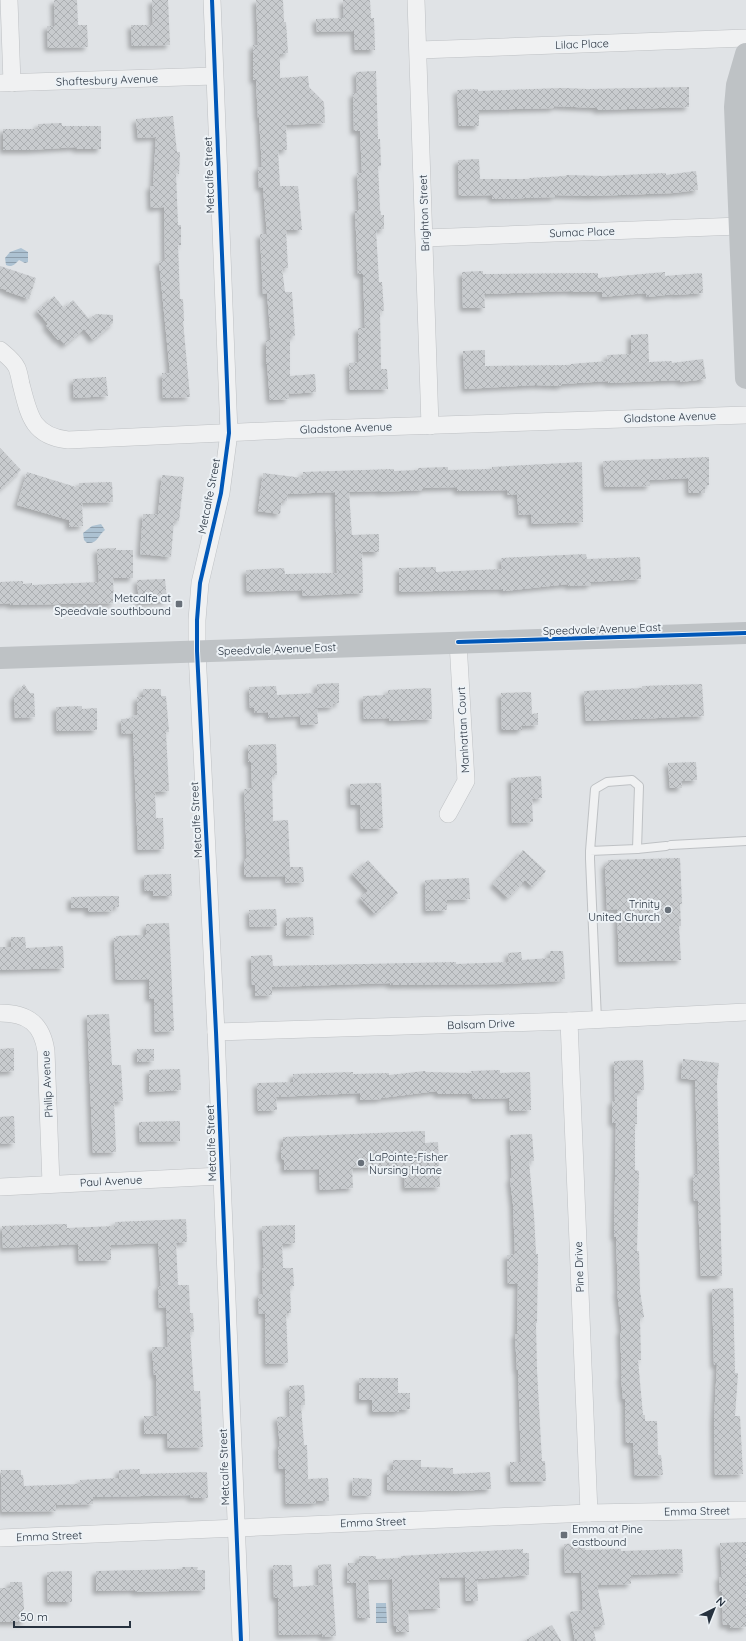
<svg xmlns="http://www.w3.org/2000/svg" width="746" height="1641" font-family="Quicksand,sans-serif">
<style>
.water{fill:url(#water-rules)}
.building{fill:url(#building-cross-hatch);filter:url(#shadow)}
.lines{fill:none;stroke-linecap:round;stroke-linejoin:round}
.lane-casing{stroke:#bec1c4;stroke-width:10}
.street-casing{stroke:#bec1c4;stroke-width:18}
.lane{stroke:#f0f1f2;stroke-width:8}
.street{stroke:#f0f1f2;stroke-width:17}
.secondary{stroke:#bec2c5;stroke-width:22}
.cycleway-casing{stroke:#edf2f6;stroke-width:6}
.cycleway{stroke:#0057b8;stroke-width:4}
.poi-dot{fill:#687079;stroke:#edf2f6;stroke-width:1.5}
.labels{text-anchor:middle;stroke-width:4;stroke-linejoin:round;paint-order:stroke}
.street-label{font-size:11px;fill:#27323f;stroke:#edf2f6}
.poi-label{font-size:11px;fill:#27323f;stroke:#edf2f6;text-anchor:end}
</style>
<defs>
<pattern id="water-rules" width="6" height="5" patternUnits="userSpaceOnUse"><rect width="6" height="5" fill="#adc2d2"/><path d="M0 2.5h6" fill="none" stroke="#8d9eac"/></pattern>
<pattern id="building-cross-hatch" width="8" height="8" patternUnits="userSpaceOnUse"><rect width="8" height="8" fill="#c8cbce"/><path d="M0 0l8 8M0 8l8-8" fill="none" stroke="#acafb2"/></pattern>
<filter id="shadow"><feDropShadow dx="-3.5" dy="3.5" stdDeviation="2" flood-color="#0004"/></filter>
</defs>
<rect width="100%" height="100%" fill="#e0e3e6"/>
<g class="water">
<path d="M 21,248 L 28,252 L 28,262 L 25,263 L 19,260 C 15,264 12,268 6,265 L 5,258 L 10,252 Z"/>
<path d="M 101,524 L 105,530 C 98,535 98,544 87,543 L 84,540 L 83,533 L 92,526 Z"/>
<polygon points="376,1603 386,1603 387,1623 376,1623"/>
</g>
<g class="building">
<polygon points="54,0 77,0 78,25 87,25 88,47 48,48 47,26 55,26"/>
<polygon points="152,0 168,0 170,45 132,46 131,25 153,25"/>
<polygon points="256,0 283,0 284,22 286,22 288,53 280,54 280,78 308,76 309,87 324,102 325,123 286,125 287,150 278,150 280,186 298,186 302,230 286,230 288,268 282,268 285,292 292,292 295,336 290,336 290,376 315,374 316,392 288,394 289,399 270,400 267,364 266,364 266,340 271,340 267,293 263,294 260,234 267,234 263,187 259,188 258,167 262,167 259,118 258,118 256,80 253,80 253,45 258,45"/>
<polygon points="343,0 370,0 371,18 374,18 375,50 355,50 354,31 317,32 316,19 344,18"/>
<polygon points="376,71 378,139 380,139 381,166 378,166 380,209 381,215 384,215 384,229 376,230 379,282 382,282 384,311 380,311 381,369 387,369 388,389 350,390 349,363 359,362 358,328 365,328 363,274 358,274 355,210 359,210 357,173 362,173 360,131 354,131 353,93 357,93 356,72"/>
<polygon points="689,87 689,107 597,110 597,108 554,106 554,108 479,110 479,126 459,126 457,90 478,89 478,91 563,88 588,89"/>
<polygon points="173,116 177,152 180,152 179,174 176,173 178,225 181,225 181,245 178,245 180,299 183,299 184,321 183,321 190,397 163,398 162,373 170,373 159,261 165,261 164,207 151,208 150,186 153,186 156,137 138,138 136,119"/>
<polygon points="62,123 62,126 101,126 101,149 76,149 76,147 29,150 3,150 3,129 38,129 38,124"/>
<polygon points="479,159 480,179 529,179 529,178 566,176 566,175 603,176 666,173 666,175 696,171 698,190 673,193 591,196 555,195 555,197 525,198 492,199 492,195 459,196 458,160"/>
<polygon points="0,266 36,278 29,299 6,291 7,290 0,288"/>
<polygon points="483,271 483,274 598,273 598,278 665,272 665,276 702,273 703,293 675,295 674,294 647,297 646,293 602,297 602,292 571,292 571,291 484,294 485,308 463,308 462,272"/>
<polygon points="54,296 64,308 73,300 89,319 96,314 113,315 113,323 93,340 84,329 65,345 59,339 58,340 46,326 48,324 37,311"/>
<polygon points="648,334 649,362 672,361 672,363 703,359 706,379 680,382 680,380 608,383 608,381 562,384 562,386 536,385 465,389 463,351 485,350 485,366 571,365 571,364 608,361 607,355 631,354 631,335"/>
<polygon points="106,377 108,396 74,398 73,379"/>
<polygon points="0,448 21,470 0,490"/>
<polygon points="709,457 709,485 705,486 705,493 689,493 688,478 650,480 650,486 605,487 603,461"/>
<polygon points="582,462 583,522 532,524 531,514 519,515 517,494 508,495 507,490 457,491 457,487 423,488 423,490 379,492 379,491 349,492 352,535 379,534 379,552 362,552 363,593 303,596 302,590 247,592 246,570 284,568 285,574 337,573 335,492 288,494 287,501 282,500 280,514 258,511 263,473 303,478 303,472 394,469 394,471 418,470 418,468 448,467 448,470 492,469 492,467"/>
<polygon points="27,472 79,488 79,483 112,482 113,502 82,503 83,526 69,527 69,520 17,505"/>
<polygon points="162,475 184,477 179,521 174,520 171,557 140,554 143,514 158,514"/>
<polygon points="116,548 116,550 133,550 133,578 113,578 114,603 10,605 10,603 0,604 0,582 23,581 23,584 32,583 32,585 99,582 97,549"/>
<polygon points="586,554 587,559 640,557 641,579 591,582 591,585 568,586 568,584 503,591 503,589 399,592 399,568 436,567 436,572 502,569 501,558"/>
<polygon points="165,579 167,601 139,603 137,580"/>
<polygon points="339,683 339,703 333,704 333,707 317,708 318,724 301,725 300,716 268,718 268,712 255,713 254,708 250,708 249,687 276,686 277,695 317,693 317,684"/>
<polygon points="24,684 30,693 34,693 35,717 15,718 14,697"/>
<polygon points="702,684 704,716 586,721 584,691 642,688 642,686"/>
<polygon points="431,688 432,719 389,721 389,718 364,719 363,696 388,695 388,690"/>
<polygon points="143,689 161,689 161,696 166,696 169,732 166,732 169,791 155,792 156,818 163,818 164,849 138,850 133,733 122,734 121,719 134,718 133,715 137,715 137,697 143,697"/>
<polygon points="531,692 532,714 538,713 538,725 522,726 522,730 502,730 501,693"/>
<polygon points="82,706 82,709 97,708 97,730 57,731 56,707"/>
<polygon points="276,744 277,775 272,775 273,821 288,820 290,867 303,867 304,882 286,883 285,876 246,877 246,874 244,875 244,861 246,861 245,858 247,858 244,789 252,788 251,762 248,762 248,745"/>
<polygon points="696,762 697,780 681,781 682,788 670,788 668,763"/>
<polygon points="541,776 542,798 532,799 533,822 512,823 511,778"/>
<polygon points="381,783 383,828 361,829 360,805 351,805 350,784"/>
<polygon points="523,850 546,871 532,887 525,880 508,898 493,884"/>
<polygon points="680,858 682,904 680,904 681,926 679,926 681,960 619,962 617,909 607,910 605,864 608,864 608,860"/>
<polygon points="368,860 398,893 375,914 360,898 368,891 352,874"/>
<polygon points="171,874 172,896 153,896 153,891 145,891 144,875"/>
<polygon points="469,878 470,899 447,900 447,910 426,911 425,880"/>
<polygon points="113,896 119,896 119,907 113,907 113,911 88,912 88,908 71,908 71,897"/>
<polygon points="276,909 277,926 250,927 249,910"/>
<polygon points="313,917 314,935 286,936 286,918"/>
<polygon points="169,923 174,1031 155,1032 154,998 149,999 149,979 116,980 114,938 116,938 116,936 146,935 146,924"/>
<polygon points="11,937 25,937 26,948 63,946 64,968 0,970 0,947 11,947"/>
<polygon points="550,951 563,951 565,979 560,979 560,981 502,984 390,985 390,983 272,987 272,995 255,996 255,985 252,985 251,956 272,955 273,966 456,962 456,964 509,962 508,953 521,952 522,960 550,958"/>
<polygon points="109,1014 112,1065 121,1065 123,1101 114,1102 116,1152 93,1153 87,1015"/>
<polygon points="14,1048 14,1071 0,1072 0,1049"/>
<polygon points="137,1049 154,1049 154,1061 137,1062"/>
<polygon points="683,1059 719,1063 717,1082 722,1276 701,1276 698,1200 694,1201 693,1174 698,1174 695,1080 681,1078"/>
<polygon points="643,1060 644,1090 637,1091 637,1124 635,1124 635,1170 639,1171 637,1251 639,1251 640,1291 644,1317 640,1318 641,1360 638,1360 643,1415 645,1415 645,1421 657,1421 658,1455 661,1455 663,1475 635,1476 633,1443 626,1443 625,1399 623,1399 621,1376 622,1376 620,1331 622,1331 617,1291 618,1291 616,1237 614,1237 616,1123 612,1123 612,1101 615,1101 614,1061"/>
<polygon points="180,1069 181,1090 149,1092 149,1070"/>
<polygon points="500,1070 500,1073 530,1072 531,1110 510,1111 509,1098 473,1099 472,1094 437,1094 437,1091 381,1098 381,1099 360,1100 360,1093 276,1097 277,1110 258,1111 257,1083 293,1082 293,1074 353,1072 353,1074 389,1073 389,1075 425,1071 426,1072 472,1073 471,1071"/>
<polygon points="14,1116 15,1143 0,1144 0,1117"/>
<polygon points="180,1121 180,1141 140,1142 139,1122"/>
<polygon points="425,1131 425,1143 438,1142 440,1187 405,1188 404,1166 352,1168 353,1188 320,1190 319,1169 284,1170 284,1160 281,1158 281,1148 283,1147 283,1137"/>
<polygon points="532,1134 534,1161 529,1161 534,1215 536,1254 538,1254 537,1323 536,1323 537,1370 542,1461 545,1461 546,1481 511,1482 510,1462 521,1462 518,1370 517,1370 515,1334 517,1334 518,1284 508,1284 507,1255 515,1254 513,1204 510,1179 512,1178 510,1135"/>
<polygon points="186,1219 187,1242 176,1243 178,1285 189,1285 190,1313 193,1313 194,1332 190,1332 194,1391 200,1391 203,1447 168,1448 167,1434 144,1434 144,1416 157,1416 156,1375 154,1375 152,1347 168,1347 166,1307 159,1308 158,1286 161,1286 158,1243 111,1245 111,1260 79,1261 78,1244 3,1248 2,1226 67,1224 67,1228 115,1226 115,1222"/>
<polygon points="295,1225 295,1243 282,1244 283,1268 293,1268 294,1286 290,1286 291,1313 286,1313 288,1363 266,1364 265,1313 259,1314 258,1294 263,1294 262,1268 264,1268 262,1226"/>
<polygon points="733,1288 735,1373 738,1373 735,1416 740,1416 743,1474 715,1475 714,1420 717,1365 714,1365 712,1289"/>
<polygon points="359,1378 398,1378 398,1393 410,1393 410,1409 399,1410 399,1412 372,1412 372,1400 359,1400"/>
<polygon points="304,1385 305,1405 301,1405 304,1445 307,1445 308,1479 328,1478 329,1501 316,1501 316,1503 286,1504 285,1469 279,1469 278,1446 280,1446 277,1417 290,1416 289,1386"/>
<polygon points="393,1460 421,1460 421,1467 453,1468 453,1474 490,1472 491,1489 459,1491 387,1490 387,1470 393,1470"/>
<polygon points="140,1469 140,1474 207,1472 208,1498 191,1498 190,1495 93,1497 93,1504 56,1505 56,1511 2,1512 1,1470 21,1470 21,1475 23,1475 24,1486 80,1484 80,1480 119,1478 119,1470"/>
<polygon points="353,1478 372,1479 371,1496 352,1495"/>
<polygon points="746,1542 746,1627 730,1628 730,1625 723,1625 722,1592 720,1592 719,1577 722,1577 720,1543"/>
<polygon points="585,1543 585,1550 621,1549 621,1551 682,1549 683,1573 631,1575 631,1584 597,1585 605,1625 593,1627 596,1641 575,1641 570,1612 583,1610 581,1573 565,1573 564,1544"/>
<polygon points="523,1549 523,1553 529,1553 529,1575 477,1579 478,1601 466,1601 465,1577 439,1578 440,1608 408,1610 409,1632 396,1632 396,1626 394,1626 392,1579 368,1580 370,1618 358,1618 356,1583 347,1583 348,1563 359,1563 359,1556 376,1556 376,1559 401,1558 401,1556"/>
<polygon points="331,1564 336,1636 323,1637 322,1634 279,1635 278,1598 274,1598 273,1565 292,1565 293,1587 319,1585 318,1565"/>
<polygon points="182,1567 198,1567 197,1570 205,1570 205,1590 135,1592 135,1590 96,1591 96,1571 182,1569"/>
<polygon points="72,1571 72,1602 48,1602 47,1572"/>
<polygon points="10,1582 22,1582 25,1622 0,1622 0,1588 10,1588"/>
<polygon points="552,1625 561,1641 524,1641"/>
</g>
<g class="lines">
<g class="lane-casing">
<g id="lane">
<polyline points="671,845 746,841"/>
<polyline points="637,849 666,846"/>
<polyline points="590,851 637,849 639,786 632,780 607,782 595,789 590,851 590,859 597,1020"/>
</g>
</g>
<g class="street-casing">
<g id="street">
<polyline points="9,0 12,83"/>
<polyline points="212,0 229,433 221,493 200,583 197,620 197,651 216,1032 241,1641"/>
<polyline points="416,0 430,426"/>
<polyline points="419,50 746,38"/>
<polyline points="0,83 214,76"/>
<polyline points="425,238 740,226"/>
<path d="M 0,350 C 6,355 14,361 17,368 C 19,373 20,379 21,384 C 29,415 32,436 68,440 L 286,430 L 746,415"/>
<polyline points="448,814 466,781 458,642"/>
<path d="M 0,1013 C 28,1013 42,1024 46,1051 L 51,1184"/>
<polyline points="569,1021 589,1513"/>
<polyline points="216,1032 569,1021 746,1012"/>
<polyline points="0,1187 221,1176"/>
<polyline points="0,1538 589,1513 746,1510"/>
</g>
</g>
<use href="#lane" class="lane"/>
<use href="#street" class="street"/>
<g class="secondary">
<polyline points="746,54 737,85 735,107 746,378"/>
<polyline points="0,658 746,633"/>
</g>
<g class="cycleway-casing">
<g id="cycleway">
<polyline points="212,0 229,433 221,493 200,583 197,620 197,651 216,1032 241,1641"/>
<polyline points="458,642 746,633"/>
</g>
</g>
<use href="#cycleway" class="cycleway"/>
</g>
<g class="poi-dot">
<rect x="175" y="600" width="8" height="8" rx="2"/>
<circle cx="668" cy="910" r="4"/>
<circle cx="361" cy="1163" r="4"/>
<rect x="560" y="1531" width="8" height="8" rx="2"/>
</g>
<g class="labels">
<g class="street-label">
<text transform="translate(582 44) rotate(-2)" y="4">Lilac Place</text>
<text transform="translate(107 80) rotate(-2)" y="4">Shaftesbury Avenue</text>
<text transform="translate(209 175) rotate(-92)" y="4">Metcalfe Street</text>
<text transform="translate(424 213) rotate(-92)" y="4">Brighton Street</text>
<text transform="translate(582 232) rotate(-2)" y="4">Sumac Place</text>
<text transform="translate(670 417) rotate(-2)" y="4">Gladstone Avenue</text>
<text transform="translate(346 428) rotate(-2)" y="4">Gladstone Avenue</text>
<text transform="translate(209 496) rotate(-79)" y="4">Metcalfe Street</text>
<text transform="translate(602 629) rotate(-2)" y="4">Speedvale Avenue East</text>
<text transform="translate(277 649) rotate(-2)" y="4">Speedvale Avenue East</text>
<text transform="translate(463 730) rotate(-93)" y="4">Manhattan Court</text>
<text transform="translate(196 820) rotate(-93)" y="4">Metcalfe Street</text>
<text transform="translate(481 1024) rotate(-2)" y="4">Balsam Drive</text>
<text transform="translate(47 1084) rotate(-93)" y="4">Philip Avenue</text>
<text transform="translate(211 1143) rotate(-92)" y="4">Metcalfe Street</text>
<text transform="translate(111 1181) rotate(-3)" y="4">Paul Avenue</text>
<text transform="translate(579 1267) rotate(-92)" y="4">Pine Drive</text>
<text transform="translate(224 1467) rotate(-92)" y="4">Metcalfe Street</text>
<text transform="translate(697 1511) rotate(-1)" y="4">Emma Street</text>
<text transform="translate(373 1522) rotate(-2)" y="4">Emma Street</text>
<text transform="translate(49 1536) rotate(-2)" y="4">Emma Street</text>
</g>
<g class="poi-label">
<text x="171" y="602">Metcalfe at<tspan x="171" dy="13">Speedvale southbound</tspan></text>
<text x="660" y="908">Trinity<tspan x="660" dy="13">United Church</tspan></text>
<text x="369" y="1161" text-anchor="start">LaPointe-Fisher<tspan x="369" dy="13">Nursing Home</tspan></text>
<text x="572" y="1533" text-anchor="start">Emma at Pine<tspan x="572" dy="13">eastbound</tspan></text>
</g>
</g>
<g transform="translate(714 1609) rotate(43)" stroke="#edf2f6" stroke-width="3" paint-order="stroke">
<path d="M0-3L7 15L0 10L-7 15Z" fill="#27323f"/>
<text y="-6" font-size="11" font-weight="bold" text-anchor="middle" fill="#27323f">N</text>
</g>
<path d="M14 1621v6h116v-6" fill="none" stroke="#27323f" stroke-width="2"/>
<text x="20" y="1621" font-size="12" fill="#27323f" stroke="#edf2f6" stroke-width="3" paint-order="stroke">50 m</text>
</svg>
